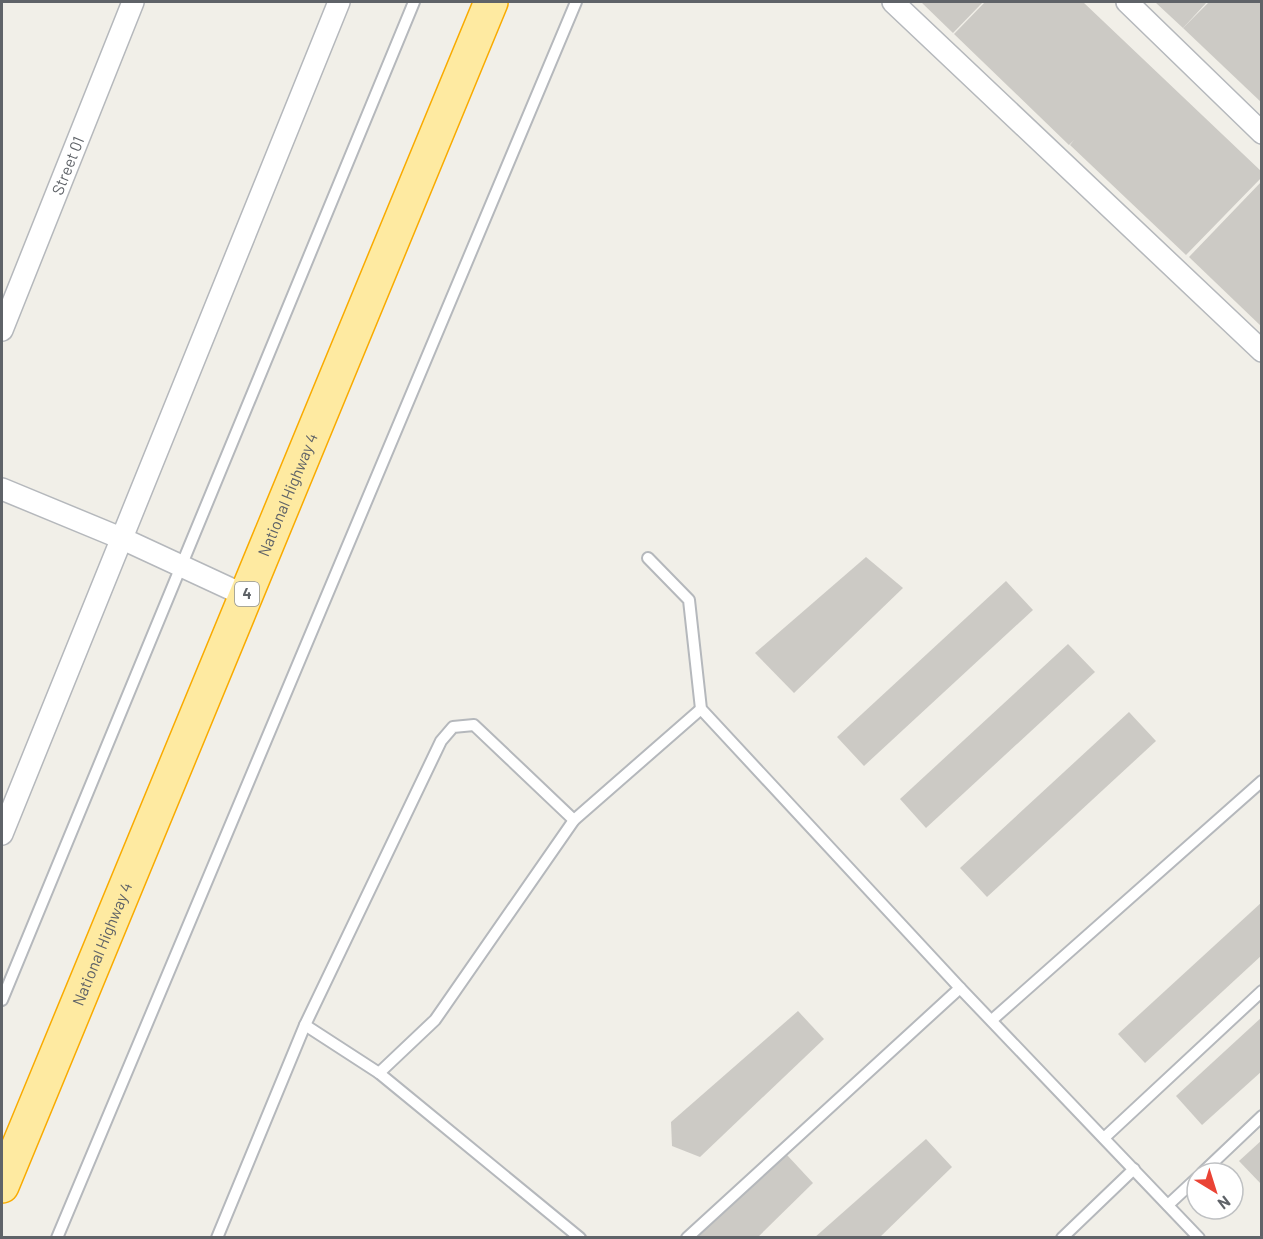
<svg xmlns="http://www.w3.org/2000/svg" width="1263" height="1239" font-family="Barlow,sans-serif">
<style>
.building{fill:#cccac5}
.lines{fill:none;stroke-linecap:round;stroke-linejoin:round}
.service-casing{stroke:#b5b8bc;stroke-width:14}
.minor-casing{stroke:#b5b8bc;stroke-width:24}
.trunk-casing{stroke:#f9ab00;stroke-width:36}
.service{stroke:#fff;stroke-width:10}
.minor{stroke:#fff;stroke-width:21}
.trunk{stroke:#feeaa1;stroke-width:33}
.labels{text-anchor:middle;stroke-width:4.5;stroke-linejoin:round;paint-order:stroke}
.shield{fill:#fff;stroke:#8f9295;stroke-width:1.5}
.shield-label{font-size:15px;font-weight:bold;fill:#5f6368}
.street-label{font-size:16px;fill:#5f6368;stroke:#fff}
</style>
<rect width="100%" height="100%" fill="#f1efe8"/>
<g class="building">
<polygon points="921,2 983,2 953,33"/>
<polygon points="985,2 1083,2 1262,172 1262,177 1186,255 1070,145 1074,140 1069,145 954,34"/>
<polygon points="1155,2 1207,2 1183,28"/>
<polygon points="1209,2 1262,2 1262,103 1183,28"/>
<polygon points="1262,181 1262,327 1189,257"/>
<polygon points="866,557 903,588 794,693 755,653"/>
<polygon points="1006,581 1033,610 864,766 837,737"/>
<polygon points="1068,644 1095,672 926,828 900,799"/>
<polygon points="1129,712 1156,741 987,897 960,868"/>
<polygon points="1262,902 1262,955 1145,1063 1118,1034"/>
<polygon points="798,1011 824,1039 700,1157 672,1146 671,1122"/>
<polygon points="1262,1017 1262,1071 1202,1125 1176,1096"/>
<polygon points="926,1139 952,1167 879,1238 814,1238"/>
<polygon points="1262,1140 1262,1185 1239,1161"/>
<polygon points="787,1155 813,1183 757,1238 693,1238"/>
</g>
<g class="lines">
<g class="service-casing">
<g id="service">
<polyline points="648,558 689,600 701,709 960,988 1199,1238"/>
<polyline points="2,1000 414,2"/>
<polyline points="992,1020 1262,781"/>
<polyline points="305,1025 379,1073 580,1238"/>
<polyline points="379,1073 435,1020 574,820 701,709"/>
<polyline points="1104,1138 1262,991"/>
<polyline points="1202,1173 1262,1116"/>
<polyline points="1168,1205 1197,1178"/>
<polyline points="57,1238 576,2"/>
<polyline points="217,1238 305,1025 441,741 453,727 474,725 574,820"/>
<polyline points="687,1238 960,988"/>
<polyline points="1062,1238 1134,1169"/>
</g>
</g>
<g class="minor-casing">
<g id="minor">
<polyline points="893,2 1262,351"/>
<polyline points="1127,2 1262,133"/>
<path id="s1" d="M 2,330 L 133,2"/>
<polyline points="2,489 123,539 246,596"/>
<polyline points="2,834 339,2"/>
</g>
</g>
<g class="trunk-casing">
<g id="trunk">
<path id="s2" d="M 2,1186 L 491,2"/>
</g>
</g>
<use href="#service" class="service"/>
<use href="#minor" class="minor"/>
<use href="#trunk" class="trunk"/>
</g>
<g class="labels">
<rect class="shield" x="235" y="582" width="24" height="24" rx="4.5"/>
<g class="shield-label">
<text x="247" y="599">4</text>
</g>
<g class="street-label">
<text dy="6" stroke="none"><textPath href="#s1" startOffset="177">Street 01</textPath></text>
<text dy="6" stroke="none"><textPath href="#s2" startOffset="748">National Highway 4</textPath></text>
<text dy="6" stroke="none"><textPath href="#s2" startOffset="262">National Highway 4</textPath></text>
</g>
</g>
<rect width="1263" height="1239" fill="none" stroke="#5f6368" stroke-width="6"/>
<g transform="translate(1215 1191) rotate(142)"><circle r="28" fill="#ffffff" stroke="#bfc1c3" stroke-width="1.5"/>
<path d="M0-4.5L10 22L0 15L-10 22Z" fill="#ea4335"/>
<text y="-9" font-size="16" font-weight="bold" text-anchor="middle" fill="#5f6368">N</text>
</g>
</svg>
